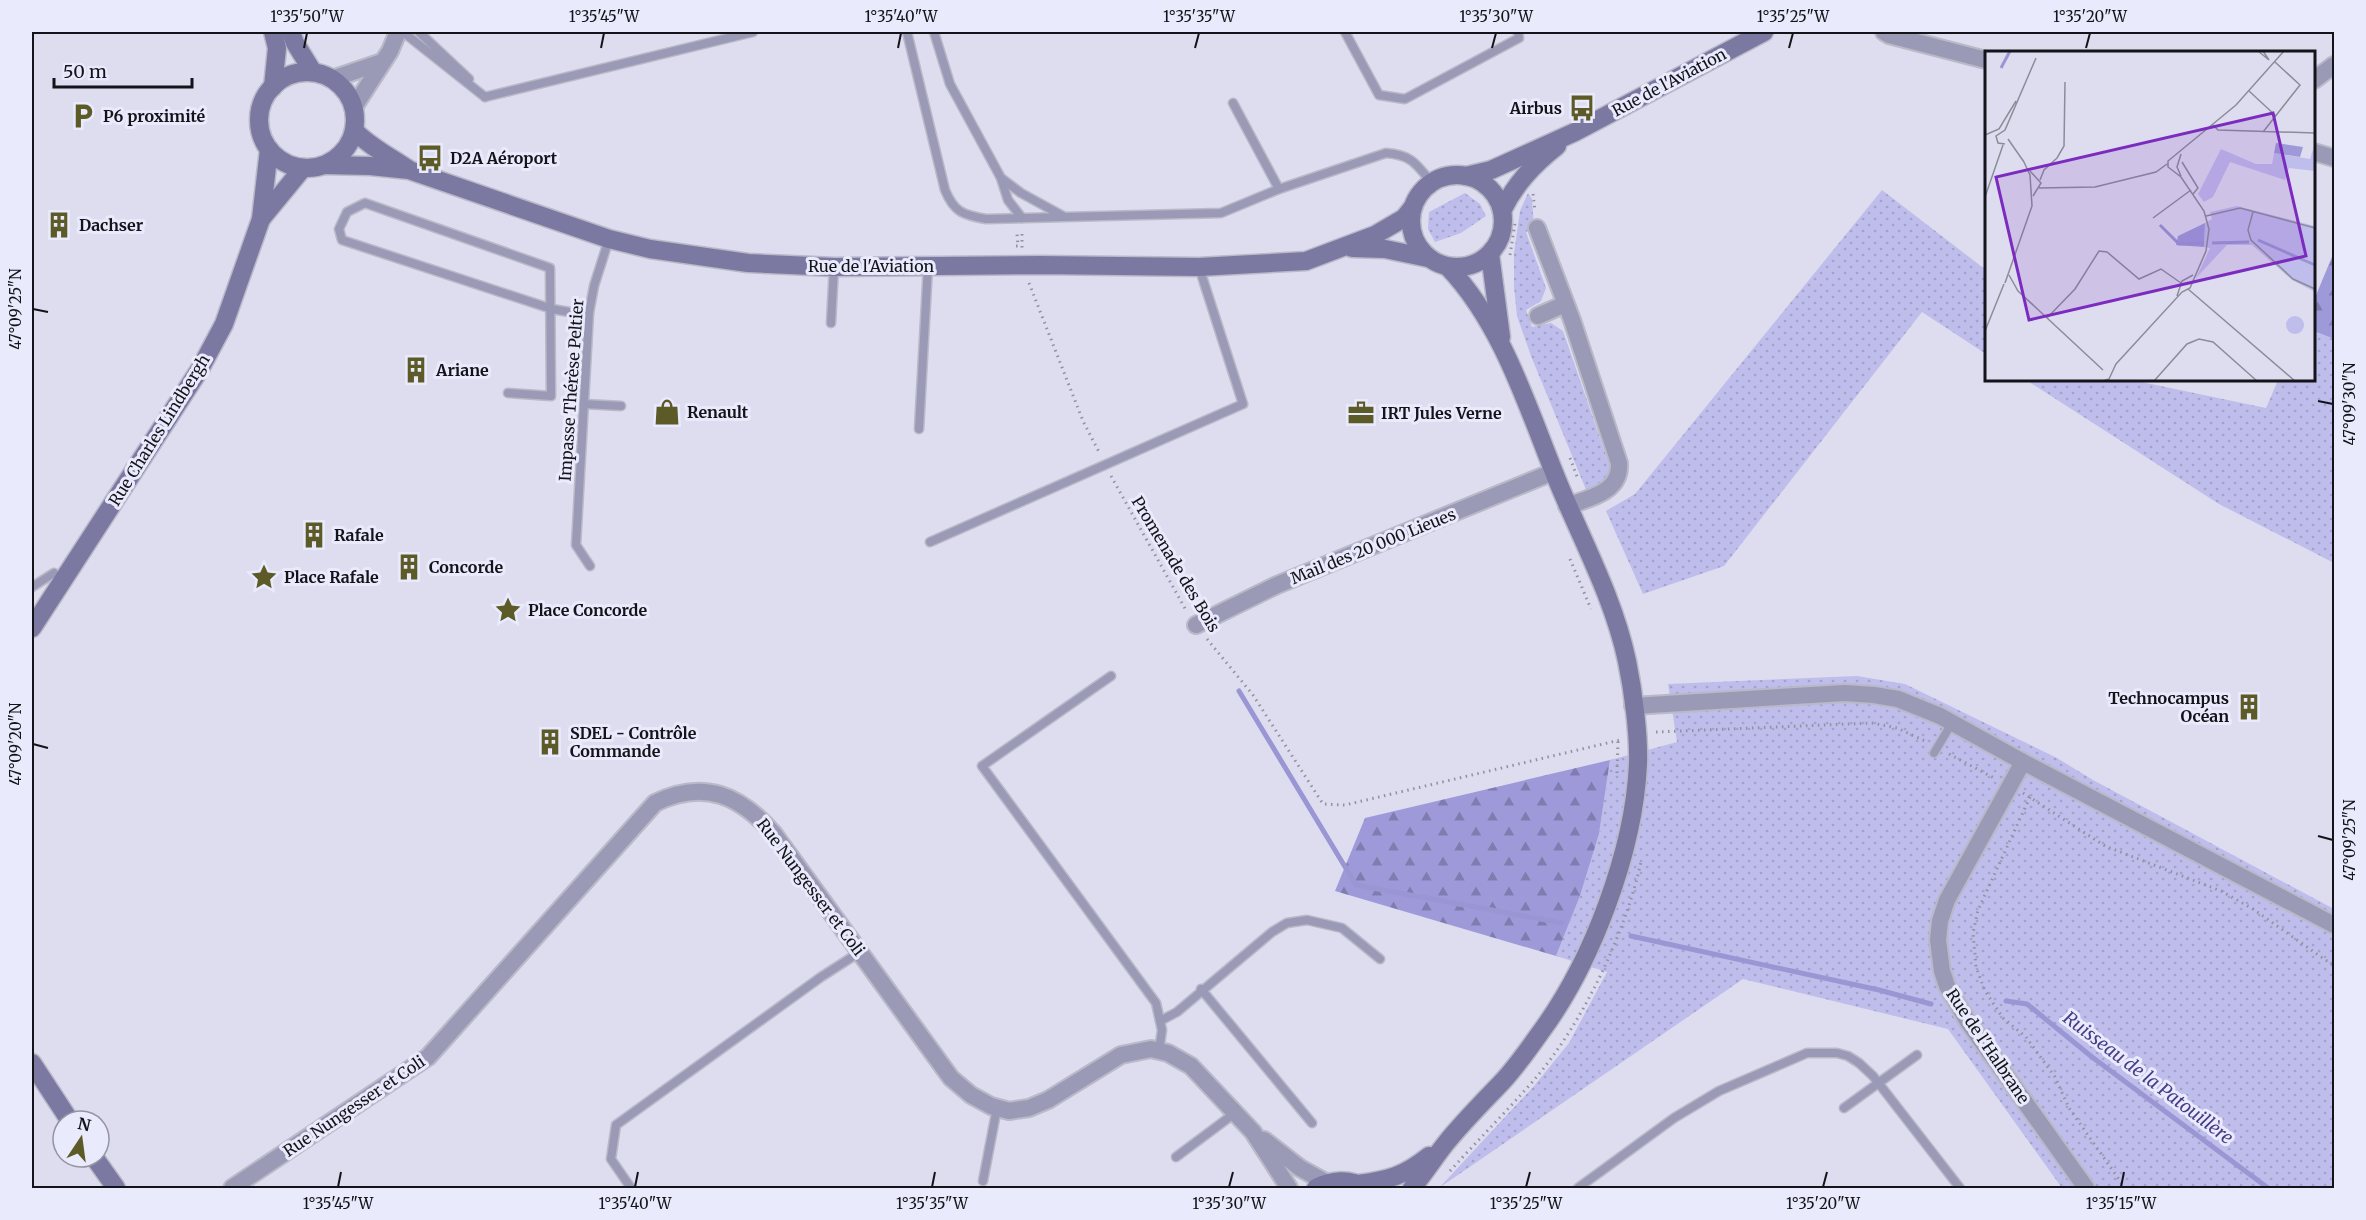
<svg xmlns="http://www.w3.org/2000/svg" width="2366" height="1220" font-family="Merriweather,serif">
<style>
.grass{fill:url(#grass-dots)}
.forest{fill:url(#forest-firs)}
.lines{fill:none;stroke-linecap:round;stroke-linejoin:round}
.stream{stroke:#9a96d4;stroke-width:5}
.lane-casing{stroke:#b9b9c8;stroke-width:11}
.street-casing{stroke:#b9b9c8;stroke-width:20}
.secondary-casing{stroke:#b9b9c8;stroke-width:21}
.path{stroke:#91919e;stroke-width:3;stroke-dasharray:1.5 4.5;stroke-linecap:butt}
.lane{stroke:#9b9ab6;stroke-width:8}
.street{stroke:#9b9ab6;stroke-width:16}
.secondary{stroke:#7b79a2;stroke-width:18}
.ticks{fill:none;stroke:#131319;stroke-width:2}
.labels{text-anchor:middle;stroke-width:6;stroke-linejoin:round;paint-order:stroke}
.street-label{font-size:16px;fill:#131319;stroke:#eaeafd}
.poi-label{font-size:16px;font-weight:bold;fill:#131319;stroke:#eaeafd;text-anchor:start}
.water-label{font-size:18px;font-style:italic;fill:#473c87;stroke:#eaeafd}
.inset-river{fill:none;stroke:#9a96d4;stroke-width:3}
.inset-road{fill:none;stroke:#8c8c99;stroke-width:1.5}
.view{fill:#7b2cbf;fill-opacity:0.15;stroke:#7b2cbf;stroke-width:3}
.inset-edge{fill:none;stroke:#131319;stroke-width:3}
.neatline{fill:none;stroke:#131319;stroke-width:2}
.ticks-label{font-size:15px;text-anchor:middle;fill:#131319}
</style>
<defs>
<pattern id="grass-dots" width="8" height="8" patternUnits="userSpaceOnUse" patternTransform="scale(1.5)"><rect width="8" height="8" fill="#bfbdeb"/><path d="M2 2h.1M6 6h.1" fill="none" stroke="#a3a2c9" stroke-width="1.8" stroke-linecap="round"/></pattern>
<pattern id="forest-firs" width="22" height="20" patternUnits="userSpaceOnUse" patternTransform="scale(1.5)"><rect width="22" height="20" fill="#9e9ad9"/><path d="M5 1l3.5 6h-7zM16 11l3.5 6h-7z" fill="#807caf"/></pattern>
</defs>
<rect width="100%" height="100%" fill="#ddddef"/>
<g class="grass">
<polygon points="1882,190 1986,270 1986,354 1922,312 1724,566 1643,594 1606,511 1635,494"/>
<polygon points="1465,193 1480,204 1486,216 1461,233 1435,242 1428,229 1429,212"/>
<path d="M 1528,193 L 1532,199 L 1534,228 L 1526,232 L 1546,288 L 1541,301 L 1526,310 L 1532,327 L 1551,323 L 1563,331 L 1609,464 C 1613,481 1601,485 1587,492 L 1531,356 L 1517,316 L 1514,287 L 1514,253 L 1520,211 Z"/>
<polygon points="2314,331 2334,339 2334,563 2219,504 2026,380 2132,380 2266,408 2278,380 2314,380"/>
<polygon points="1857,676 1905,684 2057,758 2093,780 2334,909 2334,1188 2062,1188 1948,1029 1743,979 1439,1188 1534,1086 1569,1043 1607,972 1556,956 1580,896 1599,834 1610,760 1677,742 1668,684"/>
</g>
<g class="forest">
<polygon points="2334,252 2334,339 2314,331 2314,300"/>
<polygon points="1610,760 1599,834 1580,896 1556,956 1335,891 1365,818"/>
</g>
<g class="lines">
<g class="stream">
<polyline points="1239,691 1356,885 1562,923"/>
<polyline points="1631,936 1879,990 1931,1004"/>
<polyline points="2006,1001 2027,1004 2092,1057 2268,1188"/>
</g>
<g class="lane-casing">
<g id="lane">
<polyline points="403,32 485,97"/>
<polyline points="419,32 469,79"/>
<path d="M 907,32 L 945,190 C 954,212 963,215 986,219 L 1221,213 L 1279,189 L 1386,153 C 1411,155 1416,163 1431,182"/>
<polyline points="934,32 950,84 1001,178 1021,193 1063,216"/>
<polyline points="1345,32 1379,95 1405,99 1519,38 1518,32"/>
<polyline points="485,97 753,32"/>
<polyline points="1233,103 1279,189"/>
<polyline points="1001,178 1008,200 1022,218"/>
<polyline points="831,323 834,267"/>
<polyline points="508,393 551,396 550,268 365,203 347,212 339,229 342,240 552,309 575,313 589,313"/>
<polyline points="584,404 621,406"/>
<polyline points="919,429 928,266"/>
<polyline points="930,542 1243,404 1199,267"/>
<polyline points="590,566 576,545 589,313 594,286 609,239"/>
<polyline points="32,587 54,573"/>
<polyline points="1111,676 982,766 1156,1003 1162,1030 1159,1051"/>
<polyline points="1934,753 1952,723"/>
<polyline points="1201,989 1312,1123"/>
<polyline points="1160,1021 1177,1012 1272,932 1287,923 1307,920 1342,928 1380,959"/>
<polyline points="1844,1108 1917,1055"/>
<polyline points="1176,1157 1235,1113"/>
<polyline points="983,1181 997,1108"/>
<polyline points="631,1188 611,1159 616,1125 821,977 860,952"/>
<polyline points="1578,1188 1674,1118 1719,1091 1807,1053 1837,1053 1848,1056 1859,1063 1873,1076 1960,1188"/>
</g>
</g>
<g class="street-casing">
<g id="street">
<polyline points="1884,32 1889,35 1986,60"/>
<polyline points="332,79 382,62"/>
<polyline points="2314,80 2334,65"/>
<polyline points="354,107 390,51 398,32"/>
<polyline points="2314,152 2334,158"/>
<path d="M 1537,228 L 1572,320 L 1619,463 C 1621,492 1590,498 1567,506"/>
<polyline points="1538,316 1565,304"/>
<polyline points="1196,625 1277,585 1553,472"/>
<polyline points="1633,706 1845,693 1874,695 1898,699 1940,716 2023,762 2334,925"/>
<polyline points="2023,762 1947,900 1940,921 1938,940 1942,971 1947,986 1968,1022 2086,1188"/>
<polyline points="1264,1140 1300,1168 1327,1183"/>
<path d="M 232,1188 L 428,1057 L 655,803 C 704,779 740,795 774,834 L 951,1078 L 971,1095 L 991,1106 L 1009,1111 L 1029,1108 L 1048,1100 L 1121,1055 L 1151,1049 L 1168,1053 L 1191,1066 L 1253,1132 L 1289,1188"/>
</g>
</g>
<g class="secondary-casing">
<g id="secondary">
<polyline points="273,32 277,48 273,87"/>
<polyline points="291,32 295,43 313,72"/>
<circle cx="307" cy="120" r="48"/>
<path d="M 354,130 C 366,144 392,158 408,169"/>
<polyline points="324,165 370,166 409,170 609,239 650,249 748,263 834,267 1040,265 1199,267 1306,261 1375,235 1404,218 1412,208"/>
<circle cx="1457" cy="221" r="46"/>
<polyline points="1466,176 1491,170 1575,132 1764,32"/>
<path d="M 1502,211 C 1515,184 1533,165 1557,146"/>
<polyline points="261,219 303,168"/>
<polyline points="1352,248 1385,249 1428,258"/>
<polyline points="1490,254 1501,337"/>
<polyline points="32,628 200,369 224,324 261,219 269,149"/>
<polyline points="32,1063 70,1121"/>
<polyline points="94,1157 116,1188"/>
<path d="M 1358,1184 C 1389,1180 1404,1176 1429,1156"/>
<path d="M 1316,1188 C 1331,1180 1350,1178 1364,1188"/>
<path d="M 1412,1188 C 1424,1174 1434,1158 1446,1143 C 1463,1122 1483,1102 1502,1082 C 1516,1067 1528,1050 1540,1033 C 1592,963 1634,851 1638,764 C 1639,734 1633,690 1627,661 C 1614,600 1584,544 1560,487 C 1529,413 1505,327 1448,267"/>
</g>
</g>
<g class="path">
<polyline points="1533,194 1535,211"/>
<polyline points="1022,234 1022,248"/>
<polyline points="1016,246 1018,246 1017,234"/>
<polyline points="1510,255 1515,223"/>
<polyline points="1029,283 1083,421 1100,454"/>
<polyline points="1570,458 1578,479"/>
<polyline points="1111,476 1187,612"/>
<polyline points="1570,559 1591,609"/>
<polyline points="1207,639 1253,695 1323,804 1345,805 1620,740"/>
<polyline points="1656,732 1872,723 1897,728 1927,742"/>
<polyline points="1949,754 1996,779"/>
<polyline points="1617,773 1618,741"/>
<polyline points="2023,793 2105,846 2221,891 2253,909 2334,966"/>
<polyline points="2030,797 1978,910 1973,933 1976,967 1985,991 2003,1018 2026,1037 2055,1077 2069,1108 2125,1188"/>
<path d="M 1450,1171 C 1478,1140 1507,1111 1534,1080 C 1583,1023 1625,934 1641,862"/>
</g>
<use href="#lane" class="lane"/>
<use href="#street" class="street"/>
<use href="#secondary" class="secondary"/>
</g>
<path class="ticks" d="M 304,48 L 307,33M 601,48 L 604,33M 898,48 L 901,33M 1195,48 L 1199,33M 1492,48 L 1496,33M 1789,48 L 1793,33M 2086,48 L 2090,33M 33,309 L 48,312M 2318,401 L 2333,404M 33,744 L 48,748M 2318,836 L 2333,840M 338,1187 L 341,1172M 635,1187 L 638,1172M 932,1187 L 935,1172M 1229,1187 L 1233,1172M 1526,1187 L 1530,1172M 1823,1187 L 1827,1172M 2121,1187 L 2124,1172"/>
<defs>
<g id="bus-bare" transform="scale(2.07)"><path d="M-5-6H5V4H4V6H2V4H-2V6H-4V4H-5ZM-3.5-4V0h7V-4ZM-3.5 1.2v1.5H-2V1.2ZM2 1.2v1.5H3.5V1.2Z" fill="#5c5a27" stroke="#eaeafd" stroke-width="2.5" paint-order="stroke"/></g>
<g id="parking-bare" transform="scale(2.07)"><path d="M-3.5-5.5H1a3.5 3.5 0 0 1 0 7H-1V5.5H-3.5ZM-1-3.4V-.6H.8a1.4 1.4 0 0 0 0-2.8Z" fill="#5c5a27" stroke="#eaeafd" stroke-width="2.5" paint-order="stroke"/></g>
<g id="building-bare" transform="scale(2.07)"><path d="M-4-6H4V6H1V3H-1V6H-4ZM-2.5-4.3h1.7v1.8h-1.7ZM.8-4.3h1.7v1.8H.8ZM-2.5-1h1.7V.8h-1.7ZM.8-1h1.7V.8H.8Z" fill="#5c5a27" stroke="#eaeafd" stroke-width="2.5" paint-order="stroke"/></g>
<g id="shop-bare" transform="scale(2.07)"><path d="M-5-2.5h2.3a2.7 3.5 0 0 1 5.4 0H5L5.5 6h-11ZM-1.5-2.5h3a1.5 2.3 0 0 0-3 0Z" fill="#5c5a27" stroke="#eaeafd" stroke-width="2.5" paint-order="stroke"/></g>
<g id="office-bare" transform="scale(2.07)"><path d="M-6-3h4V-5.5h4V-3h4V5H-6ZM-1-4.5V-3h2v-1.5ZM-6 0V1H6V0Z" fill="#5c5a27" stroke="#eaeafd" stroke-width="2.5" paint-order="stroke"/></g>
<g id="sight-bare" transform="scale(2.07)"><path d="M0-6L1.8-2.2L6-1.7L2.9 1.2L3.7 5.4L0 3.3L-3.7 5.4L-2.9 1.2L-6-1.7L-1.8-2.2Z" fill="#5c5a27" stroke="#eaeafd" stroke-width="2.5" paint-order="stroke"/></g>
</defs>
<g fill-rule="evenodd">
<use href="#bus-bare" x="1582" y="108"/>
<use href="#parking-bare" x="83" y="116"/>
<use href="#bus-bare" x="430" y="158"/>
<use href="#building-bare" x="59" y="225"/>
<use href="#building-bare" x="416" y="370"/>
<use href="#shop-bare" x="667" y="412"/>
<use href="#office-bare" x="1361" y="413"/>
<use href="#building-bare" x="314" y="535"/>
<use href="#building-bare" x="409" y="567"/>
<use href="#sight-bare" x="264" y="577"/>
<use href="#sight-bare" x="508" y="610"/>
<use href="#building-bare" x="2249" y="707"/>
<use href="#building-bare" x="550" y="742"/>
</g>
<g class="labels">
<g class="street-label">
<text transform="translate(1669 82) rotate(-28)" y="6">Rue de l'Aviation</text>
<text x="871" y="272">Rue de l'Aviation</text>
<text transform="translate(571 390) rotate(-86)" y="6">Impasse Thérèse Peltier</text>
<text transform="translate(159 430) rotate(-58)" y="6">Rue Charles Lindbergh</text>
<text transform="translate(1373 546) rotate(-22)" y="6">Mail des 20 000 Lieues</text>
<text transform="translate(1176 564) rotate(59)" y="6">Promenade des Bois</text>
<text transform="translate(811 887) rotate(53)" y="6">Rue Nungesser et Coli</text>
<text transform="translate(1988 1046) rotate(56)" y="6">Rue de l'Halbrane</text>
<text transform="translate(354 1106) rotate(-34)" y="6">Rue Nungesser et Coli</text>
</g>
<g class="poi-label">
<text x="1562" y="114" text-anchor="end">Airbus</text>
<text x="103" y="122">P6 proximité</text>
<text x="450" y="164">D2A Aéroport</text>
<text x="79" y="231">Dachser</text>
<text x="436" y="376">Ariane</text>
<text x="687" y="418">Renault</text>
<text x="1381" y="419">IRT Jules Verne</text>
<text x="334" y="541">Rafale</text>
<text x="429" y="573">Concorde</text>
<text x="284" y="583">Place Rafale</text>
<text x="528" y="616">Place Concorde</text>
<text x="2229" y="704" text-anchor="end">Technocampus<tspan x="2229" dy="18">Océan</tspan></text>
<text x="570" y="739">SDEL - Contrôle<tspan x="570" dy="18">Commande</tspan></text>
</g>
<g class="water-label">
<text transform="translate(2148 1078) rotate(37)" y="6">Ruisseau de la Patouillère</text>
</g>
</g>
<g transform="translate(1985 51)">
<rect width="330" height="330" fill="#ddddef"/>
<path d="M 330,92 L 330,120 L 304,117 L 300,129 L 245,111 L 228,146 L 219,151 L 213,143 L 236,98 L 271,113 L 287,113 L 289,102 L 325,108 ZM 252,155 L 330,175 L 330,241 L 307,229 L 267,194 L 242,194 L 211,227 L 225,197 L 219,196 L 220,172 L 227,168 L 225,161 ZM301 274a9 9 0 1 1 18 0a9 9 0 1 1-18 0Z" fill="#bfbdeb"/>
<path d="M 291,92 L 318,96 L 315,106 L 289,102 ZM 220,172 L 219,196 L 191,194 L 193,185 Z" fill="#9e9ad9"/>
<path class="inset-river" d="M 16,17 L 25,0M 175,174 L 194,193 L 219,192M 273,189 L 330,214M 227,192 L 264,191"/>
<path class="inset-road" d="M 273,0 L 284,9 L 278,0M 264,40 L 291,65M 228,74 L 233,79 L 330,82M 278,81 L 315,34 L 290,11M 0,84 L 14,78 L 31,50M 23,88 L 39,111M 20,93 L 13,92 L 11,85 L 20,79 L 51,7M 197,111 L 213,137 L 208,143M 45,120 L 56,132 L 48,145M 196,125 L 192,116 L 196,103M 55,129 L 59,119 L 72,107 L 79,95 L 80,31M 54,137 L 110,136 L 171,121 L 182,113M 0,146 L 18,94M 268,161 L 263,179 L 266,189 L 308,228 L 330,238M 221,165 L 255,157 L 330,177M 168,167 L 206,139M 24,224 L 33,240 L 118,319M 20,232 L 47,155 L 45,124 L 38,109M 203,238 L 310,330M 192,245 L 197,230 L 208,224M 62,267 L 90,238 L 114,200 L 122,201 L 154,228 L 176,218 L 196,232M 0,280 L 19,233M 118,330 L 124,328 L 131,313 L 197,241 L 205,237 L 221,200 L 224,178 L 219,160 L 196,126 L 183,116 L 183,110 L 251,54 L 299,0M 169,330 L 202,293 L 214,288 L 228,291 L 272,330"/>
<path class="view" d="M 288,62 L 321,205 L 44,269 L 11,126 Z"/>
<rect width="330" height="330" class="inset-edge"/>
</g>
<rect width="2366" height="1220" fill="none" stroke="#eaeafd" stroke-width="66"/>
<g transform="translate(81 1139) rotate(13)"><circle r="28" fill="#eaeafd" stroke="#9494a2" stroke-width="1.5"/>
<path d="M0-4.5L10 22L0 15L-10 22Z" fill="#5c5a27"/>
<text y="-9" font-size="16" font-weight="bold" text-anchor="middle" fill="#131319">N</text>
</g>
<path d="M54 78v9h138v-9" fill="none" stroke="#131319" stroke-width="3"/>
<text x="63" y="78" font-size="18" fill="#131319" stroke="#eaeafd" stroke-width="4.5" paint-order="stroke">50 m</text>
<rect x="33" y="33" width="2300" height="1154" class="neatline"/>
<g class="ticks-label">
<text x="307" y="22">1°35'50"W</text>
<text x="604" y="22">1°35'45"W</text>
<text x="901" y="22">1°35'40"W</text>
<text x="1199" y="22">1°35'35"W</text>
<text x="1496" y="22">1°35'30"W</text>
<text x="1793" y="22">1°35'25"W</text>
<text x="2090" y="22">1°35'20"W</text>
<text transform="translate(16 309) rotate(-90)" y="5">47°09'25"N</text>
<text transform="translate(2350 404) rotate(-90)" y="5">47°09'30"N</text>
<text transform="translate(16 744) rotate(-90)" y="5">47°09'20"N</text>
<text transform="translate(2350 840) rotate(-90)" y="5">47°09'25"N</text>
<text x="338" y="1209">1°35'45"W</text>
<text x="635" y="1209">1°35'40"W</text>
<text x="932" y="1209">1°35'35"W</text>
<text x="1229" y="1209">1°35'30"W</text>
<text x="1526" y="1209">1°35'25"W</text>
<text x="1823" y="1209">1°35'20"W</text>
<text x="2121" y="1209">1°35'15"W</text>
</g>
</svg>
